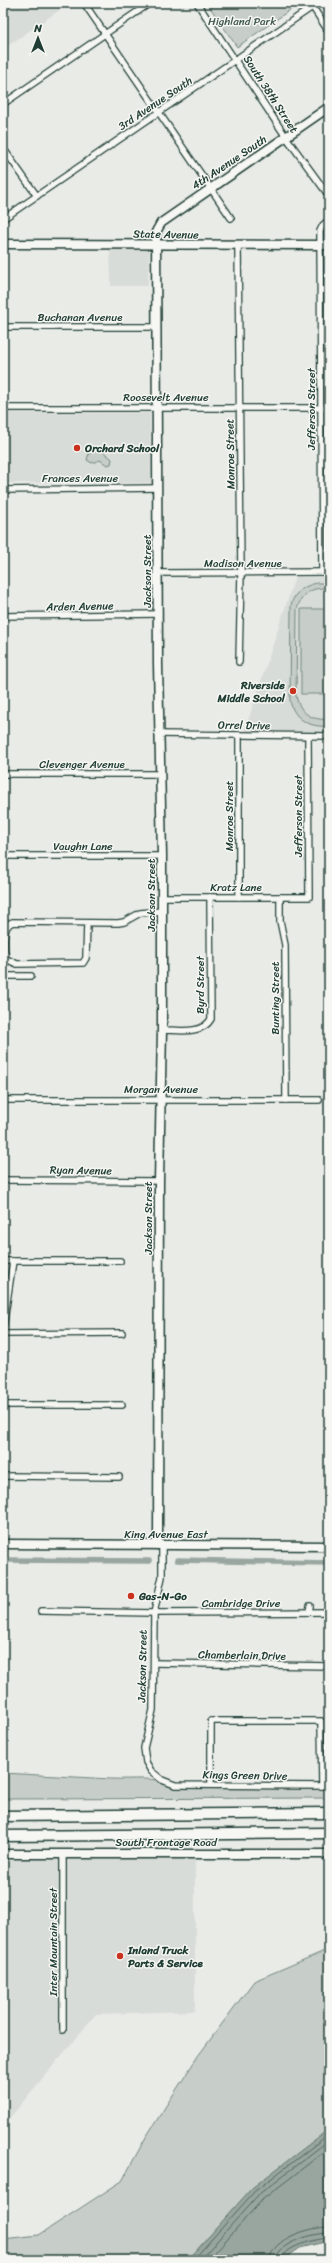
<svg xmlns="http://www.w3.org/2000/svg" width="332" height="2263" font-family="Sriracha,sans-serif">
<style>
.built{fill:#d8dcd8}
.green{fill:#c7cec9;stroke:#73867e}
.water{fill:#99a6a0;stroke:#687c75}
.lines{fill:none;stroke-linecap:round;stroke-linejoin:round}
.shore{stroke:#50675f;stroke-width:1}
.canal{stroke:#99a6a0;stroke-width:5.5}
.street-casing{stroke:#1f3d34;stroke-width:8}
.secondary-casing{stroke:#1f3d34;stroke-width:11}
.highway-casing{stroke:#1f3d34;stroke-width:13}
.street{stroke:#f6f6f2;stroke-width:5.5}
.secondary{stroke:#f6f6f2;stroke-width:8}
.highway{stroke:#f6f6f2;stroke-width:10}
.poi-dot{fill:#c8321e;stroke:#f6f6f2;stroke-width:1.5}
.labels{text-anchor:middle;stroke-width:3;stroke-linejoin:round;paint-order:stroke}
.park-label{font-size:11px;fill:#415a52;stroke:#f6f6f2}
.street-label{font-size:11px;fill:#1f3d34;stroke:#f6f6f2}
.poi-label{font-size:11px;font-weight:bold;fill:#1f3d34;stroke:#f6f6f2;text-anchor:start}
</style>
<rect width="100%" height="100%" fill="#e9ebe7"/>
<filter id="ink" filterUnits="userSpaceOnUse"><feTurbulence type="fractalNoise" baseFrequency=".025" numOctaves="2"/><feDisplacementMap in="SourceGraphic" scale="8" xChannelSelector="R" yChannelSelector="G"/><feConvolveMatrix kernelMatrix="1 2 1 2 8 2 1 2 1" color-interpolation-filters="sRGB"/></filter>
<g filter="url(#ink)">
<g class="built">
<polygon points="3,3 70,3 3,49"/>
<polygon points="110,249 149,250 148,286 111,286"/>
<polygon points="3,412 150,413 151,483 3,483"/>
<polygon points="295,577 329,577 329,733 244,733"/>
<polygon points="3,1859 195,1859 195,2011 96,2014 3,2126"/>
</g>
<g class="green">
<polygon points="207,3 300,3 237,47"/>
<polygon points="101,450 112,459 111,464 107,465 100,460 92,463 87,460 89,453"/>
<path d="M 317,583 L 329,583 L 329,589 C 313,585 300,595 297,610 L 296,696 C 300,713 312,721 329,719 L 329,726 C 310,728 293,719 290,700 L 291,605 C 295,591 304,586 317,583 Z"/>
<rect x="301" y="609" width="28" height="85"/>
<path d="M 3,1773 C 39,1775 75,1777 111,1779 C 133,1780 154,1776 175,1785 L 329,1789 L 329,1798 L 3,1799 Z"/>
<polygon points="329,1949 329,2129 252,2188 188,2260 3,2260 3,2239 39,2235 122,2181 146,2137 198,2056 254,1981"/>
</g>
<polygon class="water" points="329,2129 329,2241 300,2248 283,2260 188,2260 252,2188"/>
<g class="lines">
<g class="shore">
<polyline points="193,2260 255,2191 329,2134"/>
<polyline points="200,2260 259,2194 329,2140"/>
<polyline points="208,2260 263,2199 329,2148"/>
<path d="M 270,2260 C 271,2238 311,2227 329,2227"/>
<path d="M 276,2260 C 277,2242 315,2233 329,2233"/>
<path d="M 282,2260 C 283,2246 317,2239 329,2238"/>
</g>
<g class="canal">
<polyline points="3,1560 149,1561"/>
<polyline points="177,1560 329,1563"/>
</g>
<g class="street-casing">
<g id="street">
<polyline points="84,3 231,218"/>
<polyline points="197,3 286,137 329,196"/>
<polyline points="310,3 329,32"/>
<polyline points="3,104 150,3"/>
<polyline points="3,148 37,196"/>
<polyline points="3,219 318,3"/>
<polyline points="238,245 241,573 239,662"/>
<polyline points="3,327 157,327"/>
<polyline points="3,408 329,408"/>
<polyline points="3,490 157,488"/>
<polyline points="322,572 320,231 323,225 329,220"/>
<polyline points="157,573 329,572"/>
<polyline points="3,616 158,614"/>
<polyline points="158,734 329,736"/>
<polyline points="239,735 239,897"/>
<polyline points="5,774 160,774"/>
<polyline points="3,856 162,856"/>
<polyline points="162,897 309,897 308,736"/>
<polyline points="280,897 280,921 285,945 286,1100"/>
<path d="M 87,923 L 86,958 L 83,963 L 17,964 L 6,959 C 4,950 1,925 13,922 L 118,923 L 124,922 L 140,913 L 162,911"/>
<polyline points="3,976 31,976"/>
<path d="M 162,1030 C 178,1030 202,1035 211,1019 L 210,897"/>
<polyline points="3,1100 319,1100"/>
<polyline points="3,1180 159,1181"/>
<polyline points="3,1261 120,1261"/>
<polyline points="3,1328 13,1261"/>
<polyline points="3,1334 122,1333"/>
<polyline points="3,1405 122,1405"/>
<polyline points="3,1476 119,1477"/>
<polyline points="162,1545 162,1577 154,1613 153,1710 144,1748 146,1762 151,1771 162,1780 175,1785 329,1786"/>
<polyline points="41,1611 154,1613 329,1612"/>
<polyline points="309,1612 310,1606"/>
<polyline points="154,1663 329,1666"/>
<polyline points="211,1785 211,1721 321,1721 322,1786"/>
<polyline points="63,2030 63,1854"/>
</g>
</g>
<g class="secondary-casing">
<g id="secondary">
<polyline points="3,244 329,245"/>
<polyline points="3,1544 329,1546"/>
<polyline points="158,1545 159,1181 162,1030 162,856 158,664 156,232 161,223 329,107"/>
<polyline points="3,1854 329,1854"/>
</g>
</g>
<g class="highway-casing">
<g id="highway">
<polyline points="3,1816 329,1813"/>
<polyline points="3,1836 329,1833"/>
</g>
</g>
<use href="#street" class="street"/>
<use href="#secondary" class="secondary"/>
<use href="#highway" class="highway"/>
</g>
</g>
<g class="poi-dot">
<circle cx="77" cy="448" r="4"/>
<circle cx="293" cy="691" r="4"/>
<circle cx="131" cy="1596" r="4"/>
<circle cx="120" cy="1956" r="4"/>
</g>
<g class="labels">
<g class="park-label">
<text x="242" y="25">Highland Park</text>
</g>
<g class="street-label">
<text transform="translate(271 94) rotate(57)" y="4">South 38th Street</text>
<text transform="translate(155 103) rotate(-34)" y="4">3rd Avenue South</text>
<text transform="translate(229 162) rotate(-34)" y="4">4th Avenue South</text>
<text transform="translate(166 234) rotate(1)" y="4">State Avenue</text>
<text x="80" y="321">Buchanan Avenue</text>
<text x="166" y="401">Roosevelt Avenue</text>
<text transform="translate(311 409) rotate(-90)" y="4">Jefferson Street</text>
<text transform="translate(230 454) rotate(-91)" y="4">Monroe Street</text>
<text x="80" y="482">Frances Avenue</text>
<text x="243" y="567">Madison Avenue</text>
<text transform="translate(147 571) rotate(-90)" y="4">Jackson Street</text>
<text transform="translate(80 606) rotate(-1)" y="4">Arden Avenue</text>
<text transform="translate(244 725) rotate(1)" y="4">Orrel Drive</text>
<text x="82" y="768">Clevenger Avenue</text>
<text transform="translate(229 816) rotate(-90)" y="4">Monroe Street</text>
<text transform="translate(298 816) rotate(-90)" y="4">Jefferson Street</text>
<text x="83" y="850">Vaughn Lane</text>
<text x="236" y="891">Kratz Lane</text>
<text transform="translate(151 895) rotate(-90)" y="4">Jackson Street</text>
<text transform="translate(200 985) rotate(-90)" y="4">Byrd Street</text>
<text transform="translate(275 998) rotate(-90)" y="4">Bunting Street</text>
<text x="161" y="1093">Morgan Avenue</text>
<text transform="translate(81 1170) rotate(1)" y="4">Ryan Avenue</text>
<text transform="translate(148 1218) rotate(-90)" y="4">Jackson Street</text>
<text x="166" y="1538">King Avenue East</text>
<text x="241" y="1607">Cambridge Drive</text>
<text transform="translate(242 1655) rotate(1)" y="4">Chamberlain Drive</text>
<text transform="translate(142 1666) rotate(-89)" y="4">Jackson Street</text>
<text transform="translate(245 1775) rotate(1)" y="4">Kings Green Drive</text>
<text x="166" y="1846">South Frontage Road</text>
<text transform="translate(53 1942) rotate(-90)" y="4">Inter Mountain Street</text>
</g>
<g class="poi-label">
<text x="85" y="452">Orchard School</text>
<text x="285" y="689" text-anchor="end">Riverside<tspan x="285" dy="13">Middle School</tspan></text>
<text x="139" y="1600">Gas-N-Go</text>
<text x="128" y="1954">Inland Truck<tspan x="128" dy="13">Parts &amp; Service</tspan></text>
</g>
</g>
<rect width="332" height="2263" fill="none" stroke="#f6f6f2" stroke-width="16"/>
<rect x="8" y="8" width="316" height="2247" fill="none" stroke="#1f3d34" stroke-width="1.5" filter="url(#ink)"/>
<g transform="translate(38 38)" stroke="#f6f6f2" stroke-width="3" paint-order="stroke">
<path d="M0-3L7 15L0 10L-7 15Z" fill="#1f3d34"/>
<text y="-6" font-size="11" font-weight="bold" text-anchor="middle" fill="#1f3d34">N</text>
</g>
</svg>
